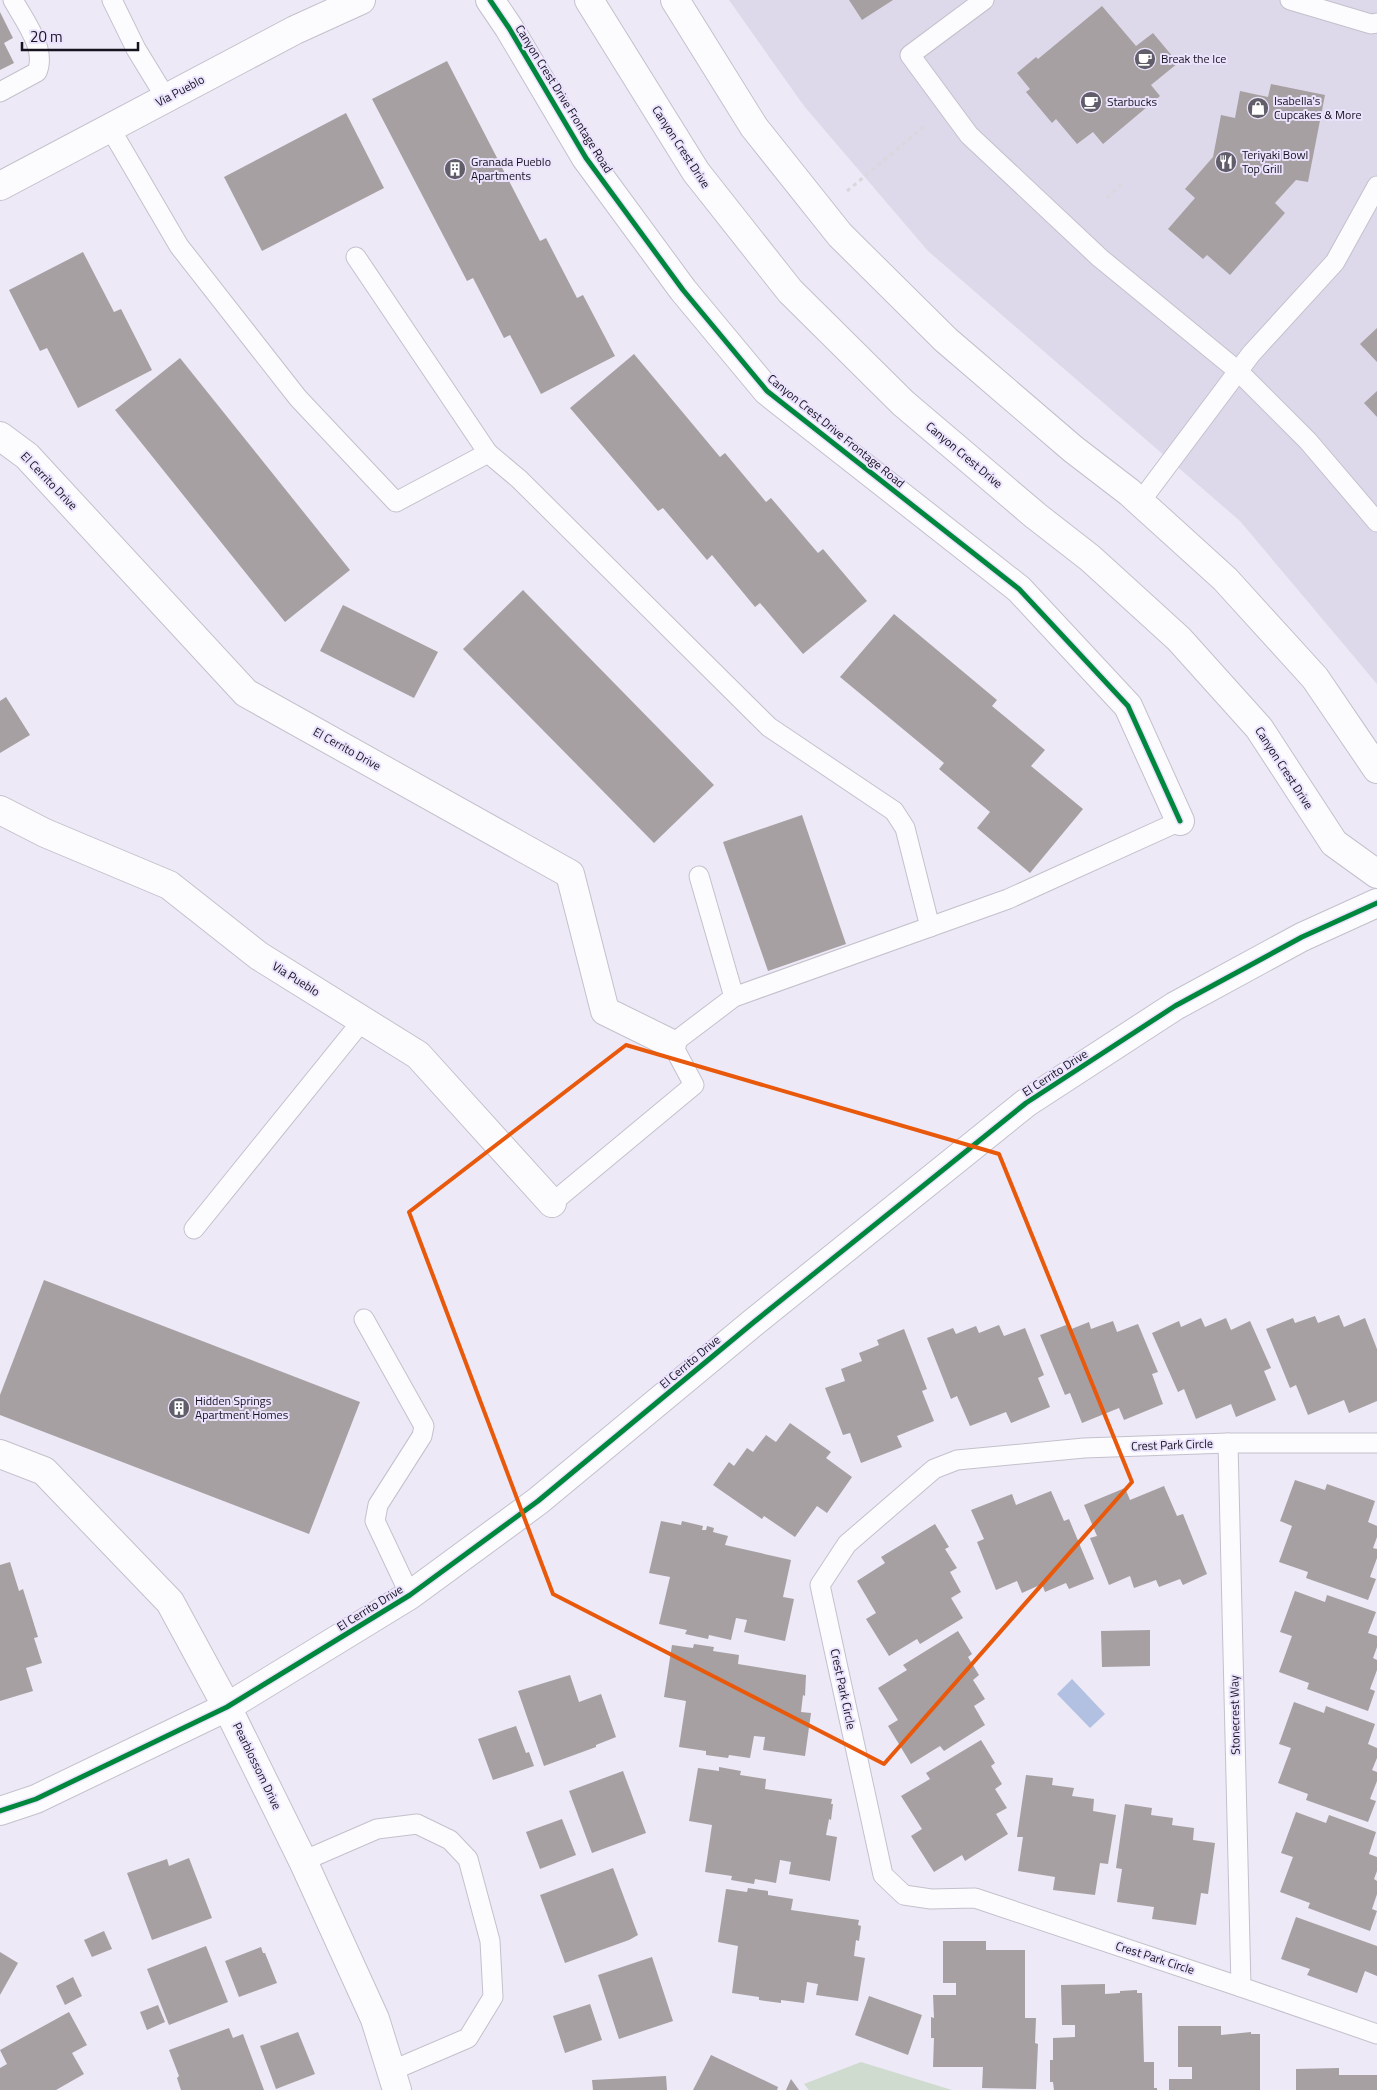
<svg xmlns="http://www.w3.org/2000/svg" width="1377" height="2090" font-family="'Titillium Web',sans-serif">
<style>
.commercial{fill:#ddd9ea}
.green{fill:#d0dbd0}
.water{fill:#b2c1e1}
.building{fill:#a6a0a2}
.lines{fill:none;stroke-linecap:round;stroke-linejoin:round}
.lane-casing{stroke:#c4c0cc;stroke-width:21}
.street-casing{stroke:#c4c0cc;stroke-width:30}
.secondary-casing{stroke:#c4c0cc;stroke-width:30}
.path{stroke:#d9d8dc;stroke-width:3;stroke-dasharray:4 4;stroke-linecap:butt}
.lane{stroke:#fcfcfe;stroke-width:19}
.street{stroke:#fcfcfe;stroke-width:28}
.secondary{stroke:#fcfcfe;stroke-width:28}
.cycleway-casing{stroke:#ebe3fd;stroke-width:8}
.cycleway{stroke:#00873e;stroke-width:5}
.marked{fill:none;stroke:#e8590c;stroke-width:4;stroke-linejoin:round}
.labels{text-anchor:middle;stroke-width:4;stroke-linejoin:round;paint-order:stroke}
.poi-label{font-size:12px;fill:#16131e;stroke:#ebe3fd;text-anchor:start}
.street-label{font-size:12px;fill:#16131e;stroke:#ebe3fd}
</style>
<rect width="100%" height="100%" fill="#ede9f7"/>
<polygon class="commercial" points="729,0 1377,0 1377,684 1240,521 928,251 804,106"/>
<polygon class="green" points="861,2062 952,2090 809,2090 804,2084"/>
<polygon class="water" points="1072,1679 1105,1714 1090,1728 1057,1694"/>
<g class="building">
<polygon points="849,0 893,0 862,20"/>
<polygon points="1102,6 1136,46 1153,33 1178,63 1151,85 1160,96 1103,144 1093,132 1077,144 1056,119 1052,123 1026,92 1030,89 1017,73 1036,57 1038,59"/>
<polygon points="0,12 13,38 4,43 14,63 0,70"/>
<polygon points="447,61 540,241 546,238 577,298 583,295 615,356 541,394 510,335 504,338 473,278 467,281 372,99"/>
<polygon points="1271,84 1325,95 1308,182 1296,180 1275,203 1285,213 1230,275 1207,255 1203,259 1168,229 1195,198 1185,189 1213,157 1221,115 1235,118 1240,91 1268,97"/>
<polygon points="346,113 384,188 262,251 224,177"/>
<polygon points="83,252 114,312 121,309 152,370 78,408 47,348 40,351 9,290"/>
<polygon points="1377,328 1377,362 1360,344"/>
<polygon points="634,354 720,457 725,453 766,502 771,498 818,553 823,549 867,601 803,654 760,603 755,607 712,555 707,560 663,508 658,511 570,408"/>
<polygon points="180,358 350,570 285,622 115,410"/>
<polygon points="1377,391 1377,417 1364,403"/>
<polygon points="523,590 714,785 654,843 463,649"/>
<polygon points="343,605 438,652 414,698 320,651"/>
<polygon points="894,614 997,700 992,706 1045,750 1031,766 1083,809 1030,873 977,828 990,812 939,769 944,763 840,677"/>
<polygon points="6,697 30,735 0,753 0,701"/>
<polygon points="802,815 846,944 768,971 723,842"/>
<polygon points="44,1280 360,1402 309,1534 0,1415 0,1395"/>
<polygon points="1339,1315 1344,1327 1365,1318 1377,1349 1377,1401 1349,1413 1344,1400 1308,1415 1296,1385 1290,1388 1266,1329 1293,1318 1295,1323 1315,1316 1318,1323"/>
<polygon points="1201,1318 1205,1327 1226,1318 1231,1330 1250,1321 1271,1368 1264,1371 1276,1400 1236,1417 1231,1404 1196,1419 1184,1389 1178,1392 1152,1333 1179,1321 1181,1327"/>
<polygon points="1113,1321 1117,1332 1138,1324 1158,1372 1152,1374 1163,1404 1124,1420 1119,1408 1082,1423 1070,1393 1065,1395 1040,1335 1066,1325 1069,1330 1089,1322 1091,1329"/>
<polygon points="999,1325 1004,1336 1025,1328 1044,1375 1038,1378 1050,1407 1011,1423 1006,1412 970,1426 957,1396 951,1399 927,1338 953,1328 956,1334 976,1326 979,1333"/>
<polygon points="904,1329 927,1389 922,1391 934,1421 897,1436 902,1447 861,1463 850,1433 843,1435 825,1388 845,1381 841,1369 862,1361 859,1353 879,1345 877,1340"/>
<polygon points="790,1423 831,1452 826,1458 852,1477 827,1513 817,1506 795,1537 764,1516 762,1519 713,1485 729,1462 734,1466 747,1448 753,1452 766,1435 776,1442"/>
<polygon points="1295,1480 1325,1490 1327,1484 1375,1501 1368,1522 1377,1526 1377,1537 1373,1548 1377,1549 1377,1558 1370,1577 1376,1579 1368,1600 1306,1578 1308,1572 1279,1562 1292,1526 1280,1521"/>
<polygon points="1164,1486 1177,1516 1183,1514 1207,1574 1183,1585 1180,1579 1159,1587 1156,1580 1134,1588 1130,1576 1109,1585 1090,1538 1097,1536 1084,1505 1125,1488 1130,1500"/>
<polygon points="1051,1491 1064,1521 1069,1519 1094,1579 1069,1589 1066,1583 1045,1592 1042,1584 1022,1593 1017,1581 996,1590 977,1542 984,1539 971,1510 1012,1494 1016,1505"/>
<polygon points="661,1521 681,1525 682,1521 703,1526 702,1530 706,1530 707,1526 714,1528 713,1532 728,1536 725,1545 791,1560 783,1597 794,1599 785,1641 744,1632 747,1620 736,1618 731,1640 709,1635 708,1639 685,1634 687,1630 659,1624 670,1577 649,1573"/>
<polygon points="935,1524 949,1547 945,1549 957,1568 950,1572 961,1592 951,1598 963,1618 920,1644 917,1639 889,1656 866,1619 876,1613 857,1581 885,1563 881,1557"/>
<polygon points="10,1562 19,1591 23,1589 38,1637 34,1638 42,1663 26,1668 33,1691 0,1701 0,1565"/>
<polygon points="1295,1591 1325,1602 1327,1595 1376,1612 1368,1633 1377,1636 1377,1647 1373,1658 1377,1660 1377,1670 1370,1689 1375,1691 1368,1711 1307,1689 1309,1683 1279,1672 1292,1636 1280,1632"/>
<polygon points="1150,1630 1150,1666 1102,1667 1101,1631"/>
<polygon points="958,1631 972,1654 968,1657 979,1675 973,1680 985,1699 974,1706 985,1725 944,1751 940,1746 911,1764 888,1726 898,1720 878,1688 907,1670 903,1665"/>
<polygon points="694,1644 714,1647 713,1651 739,1655 738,1664 806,1675 805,1696 803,1695 801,1712 811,1713 805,1756 763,1750 765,1737 754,1736 750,1758 729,1755 728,1758 706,1755 706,1751 679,1747 686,1701 664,1697 672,1645 693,1648"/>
<polygon points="570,1675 579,1702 601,1694 616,1737 596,1745 596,1747 544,1766 518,1691"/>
<polygon points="1294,1702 1324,1713 1326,1706 1375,1724 1368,1744 1377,1748 1377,1758 1372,1770 1377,1772 1377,1781 1370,1799 1376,1801 1368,1822 1306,1800 1308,1794 1278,1783 1291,1748 1279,1744"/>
<polygon points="516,1726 526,1753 529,1752 534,1766 493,1780 478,1739"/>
<polygon points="981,1740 995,1763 991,1766 1002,1784 995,1789 1007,1808 996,1814 1008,1834 965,1861 962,1855 934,1872 911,1836 922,1829 901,1796 930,1779 926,1773"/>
<polygon points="719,1767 741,1771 740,1775 766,1779 765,1789 832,1799 831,1804 833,1804 831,1820 829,1819 826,1835 837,1837 830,1881 789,1874 791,1862 780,1860 776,1883 755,1879 754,1884 731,1880 732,1876 705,1872 712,1825 689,1821 698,1768 719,1771"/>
<polygon points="623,1771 646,1833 592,1853 569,1791"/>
<polygon points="1026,1775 1053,1778 1052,1785 1074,1788 1072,1796 1094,1799 1093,1811 1116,1815 1108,1864 1100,1863 1095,1895 1053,1890 1055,1877 1018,1871 1023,1837 1017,1837"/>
<polygon points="1125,1804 1152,1808 1151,1815 1173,1818 1172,1825 1194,1828 1193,1840 1215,1843 1208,1894 1201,1893 1196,1925 1152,1919 1154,1907 1117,1902 1122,1869 1116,1868"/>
<polygon points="1296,1812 1326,1823 1329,1815 1376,1832 1369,1854 1377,1857 1377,1871 1374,1879 1377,1881 1377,1894 1372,1909 1377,1911 1370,1931 1308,1908 1310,1903 1280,1892 1293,1857 1281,1853"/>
<polygon points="562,1819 576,1855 540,1869 526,1832"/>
<polygon points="189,1858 212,1918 152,1940 127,1873 167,1859 169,1866"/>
<polygon points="613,1868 638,1935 629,1940 565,1963 540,1895"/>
<polygon points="748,1888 768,1891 768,1895 793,1899 791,1910 859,1920 858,1925 861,1926 859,1941 856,1940 854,1956 865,1958 858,2001 816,1995 818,1984 807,1982 804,2003 781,2000 781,2003 759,2000 759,1997 732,1993 738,1946 718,1942 726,1889 747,1892"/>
<polygon points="1296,1917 1377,1946 1377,1976 1365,1971 1357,1993 1307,1975 1310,1969 1281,1959"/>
<polygon points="104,1931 112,1949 92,1957 84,1940"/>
<polygon points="943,1941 986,1941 986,1950 1025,1950 1025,2018 1036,2018 1035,2043 1038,2044 1036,2089 982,2088 983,2067 933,2067 934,2038 931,2038 931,2017 934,2018 933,1995 956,1995 956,1983 943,1983"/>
<polygon points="206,1946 228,2002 169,2025 147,1969"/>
<polygon points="261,1947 263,1953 265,1953 277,1983 239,1997 225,1961"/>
<polygon points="0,1952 18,1963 0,1995"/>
<polygon points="652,1957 673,2021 619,2039 598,1975"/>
<polygon points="73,1977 82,1996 65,2005 56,1986"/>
<polygon points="1105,1984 1105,1994 1120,1993 1120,1991 1137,1990 1137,1993 1142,1993 1144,2062 1154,2062 1154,2088 1157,2088 1157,2090 1054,2090 1053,2082 1050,2082 1050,2060 1053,2060 1053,2038 1075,2037 1075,2025 1062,2025 1061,1985"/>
<polygon points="869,1996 922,2015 908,2055 855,2035"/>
<polygon points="590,2004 602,2040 565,2053 553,2016"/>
<polygon points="158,2005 165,2022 147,2030 140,2012"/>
<polygon points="69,2012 87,2045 72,2053 84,2074 56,2090 0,2090 0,2068 7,2064 0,2050"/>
<polygon points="1178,2026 1221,2026 1221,2035 1251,2032 1251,2034 1260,2034 1260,2090 1169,2090 1169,2079 1192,2079 1192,2067 1178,2067"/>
<polygon points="229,2028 233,2038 243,2034 264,2090 181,2090 177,2078 179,2076 169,2050"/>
<polygon points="298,2032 315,2074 276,2089 260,2046"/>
<polygon points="711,2055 778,2087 777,2090 693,2090"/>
<polygon points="1339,2068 1339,2075 1377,2075 1377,2090 1296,2090 1296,2069"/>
<polygon points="666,2076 667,2090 593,2090 592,2080"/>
<polygon points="791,2079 799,2090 786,2090"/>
</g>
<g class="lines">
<g class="lane-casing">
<g id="lane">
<polyline points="112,0 136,49 166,98"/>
<polyline points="984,0 910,55 969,135 1100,258 1238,371 1308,441 1377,522"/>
<polyline points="1290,0 1371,24 1377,23"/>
<path d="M 0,92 L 37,72 C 47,49 24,20 13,0"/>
<polyline points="110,128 179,246 298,398 396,502 488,453 519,479 769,727 894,811 905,828 930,927"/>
<polyline points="356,257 488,453"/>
<polyline points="1140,502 1251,354 1335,262 1377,186"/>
<polyline points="699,876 734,997"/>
<polyline points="552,1203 694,1085 672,1044 734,997 1008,899 1180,821"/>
<polyline points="194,1229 362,1021"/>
<polyline points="364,1319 424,1426 422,1436 378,1505 375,1521 410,1595"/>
<polyline points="1228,1443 1241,1987"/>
<polyline points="1377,1443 1228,1443 1084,1448 957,1460 934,1469 847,1544 820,1585 883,1875 904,1895 931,1899 975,1898 1241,1987 1377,2034"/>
<polyline points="303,1861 377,1829 417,1824 450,1840 468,1859 490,1941 493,1997 468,2038 391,2071"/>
</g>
</g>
<g class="street-casing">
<g id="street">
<polyline points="490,0 509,28 586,158 683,290 767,391 1019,589 1128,706 1180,821"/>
<polyline points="0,186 295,30 361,0"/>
<polyline points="0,436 27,456 246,693 570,874 605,1011 672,1044"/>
<polyline points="0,810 45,833 169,885 259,956 418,1055 552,1203"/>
<polyline points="0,1454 44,1471 170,1602 227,1707 303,1861 375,2019 397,2090"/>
</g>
</g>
<g class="secondary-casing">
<g id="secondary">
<polyline points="589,0 696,172 790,291 903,403 1036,516 1090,558 1179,639 1259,728 1334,843 1377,874"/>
<polyline points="675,0 754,127 840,235 946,340 1073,449 1129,492 1225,579 1315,678 1377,769"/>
<polyline points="0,1811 36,1799 227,1707 410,1595 538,1501 754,1322 1026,1103 1175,1006 1302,937 1377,903"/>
</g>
</g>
<g class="path">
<polyline points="847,191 925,126"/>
<polyline points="1107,198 1122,183"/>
</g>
<use href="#lane" class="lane"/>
<use href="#street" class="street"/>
<use href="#secondary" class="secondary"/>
<g class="cycleway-casing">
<g id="cycleway">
<polyline points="490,0 509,28 586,158 683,290 767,391 1019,589 1128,706 1180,821"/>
<polyline points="0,1811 36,1799 227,1707 410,1595 538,1501 754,1322 1026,1103 1175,1006 1302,937 1377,903"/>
</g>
</g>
<use href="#cycleway" class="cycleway"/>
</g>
<path class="marked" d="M 626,1045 L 999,1154 L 1132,1482 L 884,1764 L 553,1594 L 409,1212 Z"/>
<defs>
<g id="cafe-disc" transform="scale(1.125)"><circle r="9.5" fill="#615e6a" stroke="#ebe3fd"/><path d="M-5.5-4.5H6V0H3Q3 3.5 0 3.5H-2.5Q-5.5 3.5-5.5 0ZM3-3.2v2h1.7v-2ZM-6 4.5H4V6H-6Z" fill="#fff"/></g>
<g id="shop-disc" transform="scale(1.125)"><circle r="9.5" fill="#615e6a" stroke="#ebe3fd"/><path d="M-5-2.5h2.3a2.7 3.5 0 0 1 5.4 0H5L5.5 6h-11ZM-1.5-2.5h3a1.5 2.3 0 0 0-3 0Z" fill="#fff"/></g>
<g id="restaurant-disc" transform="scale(1.125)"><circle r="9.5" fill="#615e6a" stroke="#ebe3fd"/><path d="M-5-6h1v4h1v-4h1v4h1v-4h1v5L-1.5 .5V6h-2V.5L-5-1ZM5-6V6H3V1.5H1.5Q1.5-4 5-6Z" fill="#fff"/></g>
<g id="building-disc" transform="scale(1.125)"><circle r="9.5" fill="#615e6a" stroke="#ebe3fd"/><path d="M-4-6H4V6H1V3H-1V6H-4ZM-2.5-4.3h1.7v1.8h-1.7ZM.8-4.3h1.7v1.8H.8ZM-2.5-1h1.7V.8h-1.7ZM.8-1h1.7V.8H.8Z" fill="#fff"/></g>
</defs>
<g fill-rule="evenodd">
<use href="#cafe-disc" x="1145" y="59"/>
<use href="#cafe-disc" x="1091" y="102"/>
<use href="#shop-disc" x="1258" y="108"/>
<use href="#restaurant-disc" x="1226" y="162"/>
<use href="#building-disc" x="455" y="169"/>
<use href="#building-disc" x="179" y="1408"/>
</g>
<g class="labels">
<g class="poi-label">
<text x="1161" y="63">Break the Ice</text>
<text x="1274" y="105">Isabella's<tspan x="1274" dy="14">Cupcakes &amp; More</tspan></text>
<text x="1107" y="106">Starbucks</text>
<text x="1242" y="159">Teriyaki Bowl<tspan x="1242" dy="14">Top Grill</tspan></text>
<text x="471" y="166">Granada Pueblo<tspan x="471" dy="14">Apartments</tspan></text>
<text x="195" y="1405">Hidden Springs<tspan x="195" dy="14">Apartment Homes</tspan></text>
</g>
<g class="street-label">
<text transform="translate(180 91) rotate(-28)" y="4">Via Pueblo</text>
<text transform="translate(564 99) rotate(58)" y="4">Canyon Crest Drive Frontage Road</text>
<text transform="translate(681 147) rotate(57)" y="4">Canyon Crest Drive</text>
<text transform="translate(836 431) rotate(39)" y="4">Canyon Crest Drive Frontage Road</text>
<text transform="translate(964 455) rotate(40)" y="4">Canyon Crest Drive</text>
<text transform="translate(49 481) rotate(46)" y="4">El Cerrito Drive</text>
<text transform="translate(347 749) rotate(29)" y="4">El Cerrito Drive</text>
<text transform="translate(1284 768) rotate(57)" y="4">Canyon Crest Drive</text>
<text transform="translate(296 979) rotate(32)" y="4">Via Pueblo</text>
<text transform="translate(1055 1073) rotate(-33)" y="4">El Cerrito Drive</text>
<text transform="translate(690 1362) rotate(-40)" y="4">El Cerrito Drive</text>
<text transform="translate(1172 1445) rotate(-2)" y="4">Crest Park Circle</text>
<text transform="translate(370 1608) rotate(-32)" y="4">El Cerrito Drive</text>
<text transform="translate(843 1689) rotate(78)" y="4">Crest Park Circle</text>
<text transform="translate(1235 1715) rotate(-91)" y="4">Stonecrest Way</text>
<text transform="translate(257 1766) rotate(64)" y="4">Pearblossom Drive</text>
<text transform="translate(1155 1958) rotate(18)" y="4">Crest Park Circle</text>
</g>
</g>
<path d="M22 42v8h116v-8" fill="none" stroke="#16131e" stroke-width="2.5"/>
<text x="30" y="42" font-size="15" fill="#16131e" stroke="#ebe3fd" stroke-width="4" paint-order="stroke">20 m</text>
</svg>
